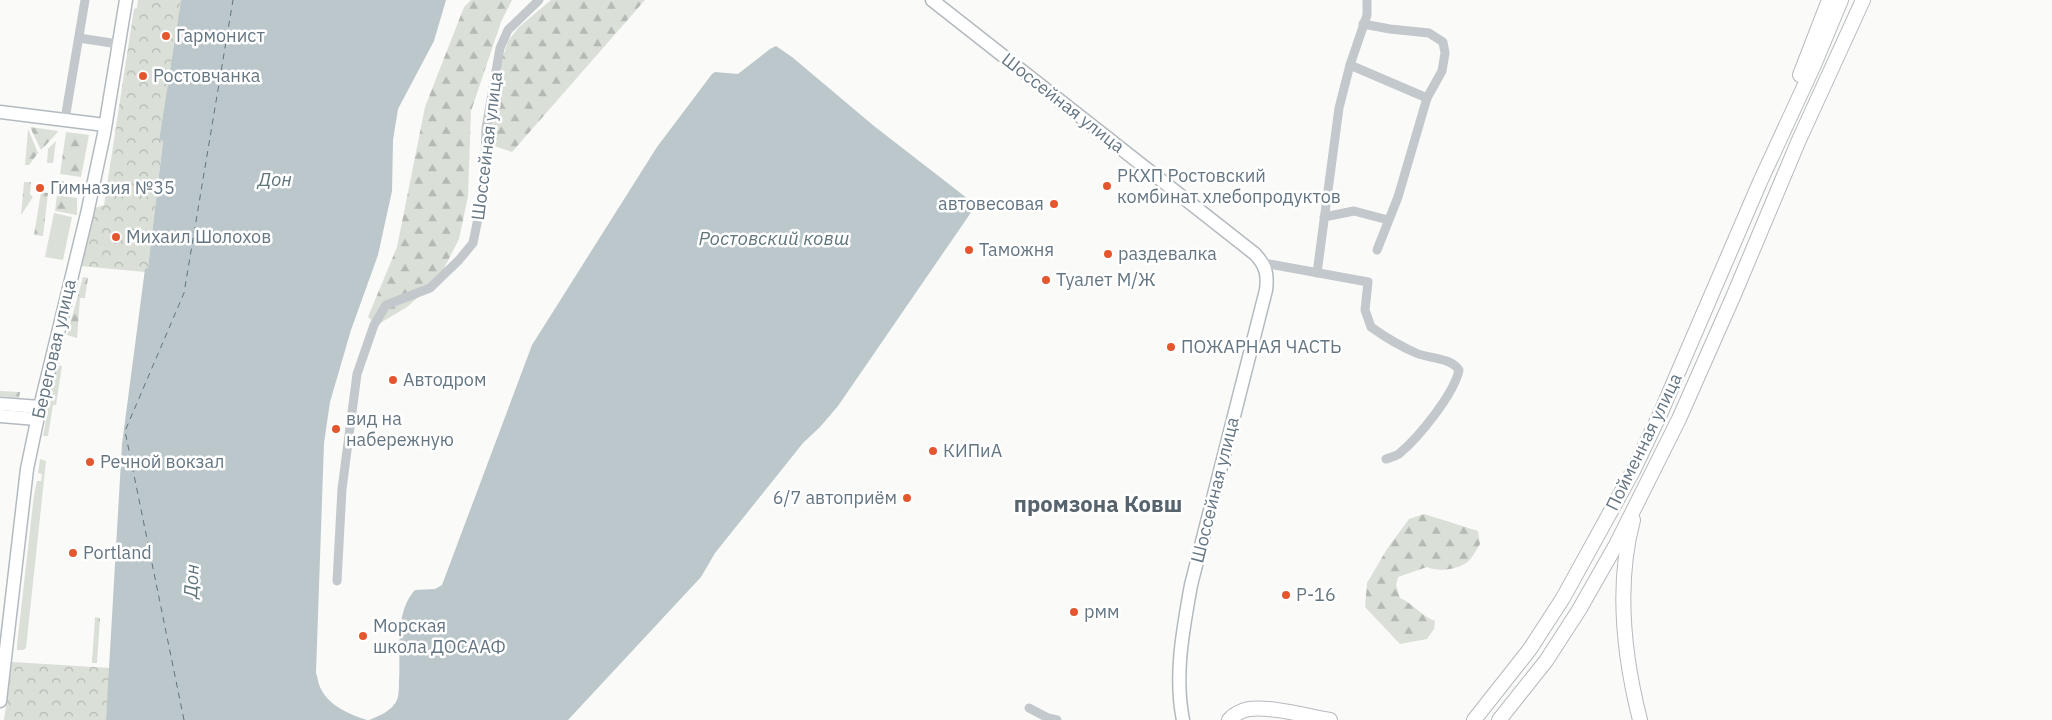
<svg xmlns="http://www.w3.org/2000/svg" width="2052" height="720" font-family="'IBM Plex Sans',sans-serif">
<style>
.green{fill:#dadfd7}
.forest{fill:url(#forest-firs)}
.park{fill:url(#park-crowns)}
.water{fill:#bbc7cb}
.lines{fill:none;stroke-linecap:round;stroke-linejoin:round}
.ferry{stroke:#60757c;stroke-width:1;stroke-dasharray:6 5;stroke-linecap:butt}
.secondary-casing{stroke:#b3babf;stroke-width:15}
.primary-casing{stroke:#b5babe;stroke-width:16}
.street{stroke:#c3c8cc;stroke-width:9}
.secondary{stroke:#fff;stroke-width:12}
.primary{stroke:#fff;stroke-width:14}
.poi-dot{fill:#e4572e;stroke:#fff;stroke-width:2}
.labels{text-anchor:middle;stroke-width:5;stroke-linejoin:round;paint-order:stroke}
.poi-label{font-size:18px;fill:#657683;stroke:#fff;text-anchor:start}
.street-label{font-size:18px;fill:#657683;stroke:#fff}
.water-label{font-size:19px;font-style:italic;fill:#60757c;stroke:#fff}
.district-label{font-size:22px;font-weight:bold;fill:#57646e;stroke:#fff}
</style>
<defs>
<pattern id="forest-firs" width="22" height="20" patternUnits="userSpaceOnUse" patternTransform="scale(1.25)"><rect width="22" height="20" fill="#dadfd7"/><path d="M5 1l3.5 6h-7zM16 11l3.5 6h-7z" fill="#b4b9b4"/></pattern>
<pattern id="park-crowns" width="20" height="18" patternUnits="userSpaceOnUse" patternTransform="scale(1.25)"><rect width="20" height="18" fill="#dadfd7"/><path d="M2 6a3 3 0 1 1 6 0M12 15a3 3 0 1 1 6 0" fill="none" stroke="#b4b9b4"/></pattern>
</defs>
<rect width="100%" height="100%" fill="#fafaf8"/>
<g class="green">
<polygon points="54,213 72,217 63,260 45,257"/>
<polygon points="56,365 62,366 56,405 53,405 48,436 43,436"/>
<polygon points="40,459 46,461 26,648 23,650 17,650 17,645 34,495 37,481 41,481 42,474 38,473"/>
</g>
<g class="forest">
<polygon points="471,0 512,0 501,22 471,111 468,196 459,239 438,280 407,307 377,325 368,317 397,247 425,107 464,7"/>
<polygon points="551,0 645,0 512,152 494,146 489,130 500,66 508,41 519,27"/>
<polygon points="30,127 58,131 57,133 41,150"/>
<polygon points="28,129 38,153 29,165 25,165"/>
<polygon points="66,132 89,135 81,177 60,174"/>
<polygon points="56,141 53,163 47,163 48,149"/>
<polygon points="59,181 80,184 78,193 58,189"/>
<polygon points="24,182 31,182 30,194 33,197 21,215"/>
<polygon points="41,192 48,193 43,236 34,235"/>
<polygon points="57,195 77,198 77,215 55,211"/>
<polygon points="83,277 88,278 85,298 80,298 77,338 67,335"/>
<polygon points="0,391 20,392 19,398 0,396"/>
<path d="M 1424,514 L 1478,531 L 1480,544 C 1476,550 1472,559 1466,563 C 1455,570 1438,572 1427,567 L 1398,577 L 1396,585 L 1400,598 C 1414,604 1421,616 1435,621 L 1434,629 L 1427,639 L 1400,644 L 1365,607 L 1367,583 L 1387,549 L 1409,519 Z"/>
<polygon points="95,617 100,618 97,663 92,663"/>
</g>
<g class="park">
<polygon points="138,0 181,0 159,140 163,140 148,269 145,269 145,272 80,266 95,208 104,205 134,9 137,8"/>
<polygon points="12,662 110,668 106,720 4,720"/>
</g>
<g class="water">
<path d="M 181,0 L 446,0 L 434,41 L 398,109 L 393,140 L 392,191 L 378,255 L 351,330 L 330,402 L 324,443 L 316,673 C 318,678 318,684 321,689 C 329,706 351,715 367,720 L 106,720 L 122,444 L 145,269 L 148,268 L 163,141 L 159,140 Z"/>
<path d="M 776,46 L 792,57 L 874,126 L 972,202 L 974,206 L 972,211 L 838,406 L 820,427 L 803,443 L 715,553 L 701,577 L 568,720 L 369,720 C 379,716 392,711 397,700 C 399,695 399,686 399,681 C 401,652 394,613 415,590 L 435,589 L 442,585 L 532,345 L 657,147 L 712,74 L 715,72 L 738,74 L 770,49 Z"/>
</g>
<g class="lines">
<polyline class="ferry" points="184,720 125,431 184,293 233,0"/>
<g class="secondary-casing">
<g id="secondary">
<path d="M 932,0 L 1255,254 C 1266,266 1268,274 1266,290 L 1191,585 C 1183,630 1174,675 1183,720"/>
<polyline points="0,112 105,125"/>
<polyline points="0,404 40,407"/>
<polyline points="0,416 37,419"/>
<polyline points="0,701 27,469 40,407 87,214 104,134 126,0"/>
</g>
</g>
<g class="primary-casing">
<g id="primary">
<polyline points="1800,75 1829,0"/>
<path d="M 1633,520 C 1616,584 1624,657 1640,720"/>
<path d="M 1229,720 C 1233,715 1242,710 1249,709 C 1270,706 1307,716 1330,720"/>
<polyline points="1474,720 1530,649 1563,598 1633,471 1661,412 1760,182 1814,65 1841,0"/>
<polyline points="1499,720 1546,661 1579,610 1616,545 1679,419 1733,297 1799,140 1863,0"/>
</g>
</g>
<g class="street">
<polyline points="1363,24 1390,29 1429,33 1443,42 1445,53 1442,71 1427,98 1398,197 1377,250"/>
<polyline points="79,38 118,44"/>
<polyline points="1350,65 1427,98"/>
<polyline points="65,119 85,0"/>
<polyline points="1324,217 1354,211 1388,220"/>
<path d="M 1264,263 L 1368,282 L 1365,310 L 1371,327 C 1385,337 1400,346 1416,353 C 1430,359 1450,357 1459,370 C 1454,394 1419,437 1400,453 C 1397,456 1391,457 1386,459"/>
<polyline points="1317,273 1339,108 1350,65 1367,15 1367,0"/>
<polyline points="337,581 342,489 357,374 374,325 386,305 430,288 459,260 473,243 484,189 486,128 500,48 508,30 539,0"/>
<polyline points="1029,708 1048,718 1057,720"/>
</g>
<use href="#secondary" class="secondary"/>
<use href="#primary" class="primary"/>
</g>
<g class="poi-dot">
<circle cx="166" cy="36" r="5"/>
<circle cx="143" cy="76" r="5"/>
<circle cx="1107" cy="186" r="5"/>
<circle cx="40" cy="188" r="5"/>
<circle cx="1054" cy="204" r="5"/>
<circle cx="116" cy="237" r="5"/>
<circle cx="969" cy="250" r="5"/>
<circle cx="1108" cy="254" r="5"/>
<circle cx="1046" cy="280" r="5"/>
<circle cx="1171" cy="347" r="5"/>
<circle cx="393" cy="380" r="5"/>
<circle cx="336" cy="429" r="5"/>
<circle cx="933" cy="451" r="5"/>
<circle cx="90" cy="462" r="5"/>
<circle cx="907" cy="498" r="5"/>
<circle cx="73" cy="553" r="5"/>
<circle cx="1286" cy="595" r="5"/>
<circle cx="1074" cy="612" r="5"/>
<circle cx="363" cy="636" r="5"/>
</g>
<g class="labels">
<g class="poi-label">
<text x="176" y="42">Гармонист</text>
<text x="153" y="82">Ростовчанка</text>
<text x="1117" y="182">РКХП Ростовский<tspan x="1117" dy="21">комбинат хлебопродуктов</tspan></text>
<text x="50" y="194">Гимназия №35</text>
<text x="1044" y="210" text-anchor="end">автовесовая</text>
<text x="126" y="243">Михаил Шолохов</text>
<text x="979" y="256">Таможня</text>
<text x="1118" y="260">раздевалка</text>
<text x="1056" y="286">Туалет М/Ж</text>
<text x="1181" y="353">ПОЖАРНАЯ ЧАСТЬ</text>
<text x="403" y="386">Автодром</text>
<text x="346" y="425">вид на<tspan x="346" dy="21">набережную</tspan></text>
<text x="943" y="457">КИПиА</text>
<text x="100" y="468">Речной вокзал</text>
<text x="897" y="504" text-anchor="end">6/7 автоприём</text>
<text x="83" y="559">Portland</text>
<text x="1296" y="601">Р-16</text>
<text x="1084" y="618">рмм</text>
<text x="373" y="632">Морская<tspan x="373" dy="21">школа ДОСААФ</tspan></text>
</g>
<g class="street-label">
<text transform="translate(1063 103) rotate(38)" y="6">Шоссейная улица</text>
<text transform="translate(487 146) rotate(-83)" y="6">Шоссейная улица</text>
<text transform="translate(54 349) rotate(-77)" y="6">Береговая улица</text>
<text transform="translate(1644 442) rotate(-64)" y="6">Пойменная улица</text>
<text transform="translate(1215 490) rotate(-76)" y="6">Шоссейная улица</text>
</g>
<g class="water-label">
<text x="275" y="186">Дон</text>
<text x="774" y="245">Ростовский ковш</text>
<text transform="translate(191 581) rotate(-87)" y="7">Дон</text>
</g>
<g class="district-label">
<text x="1098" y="512">промзона Ковш</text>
</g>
</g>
</svg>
